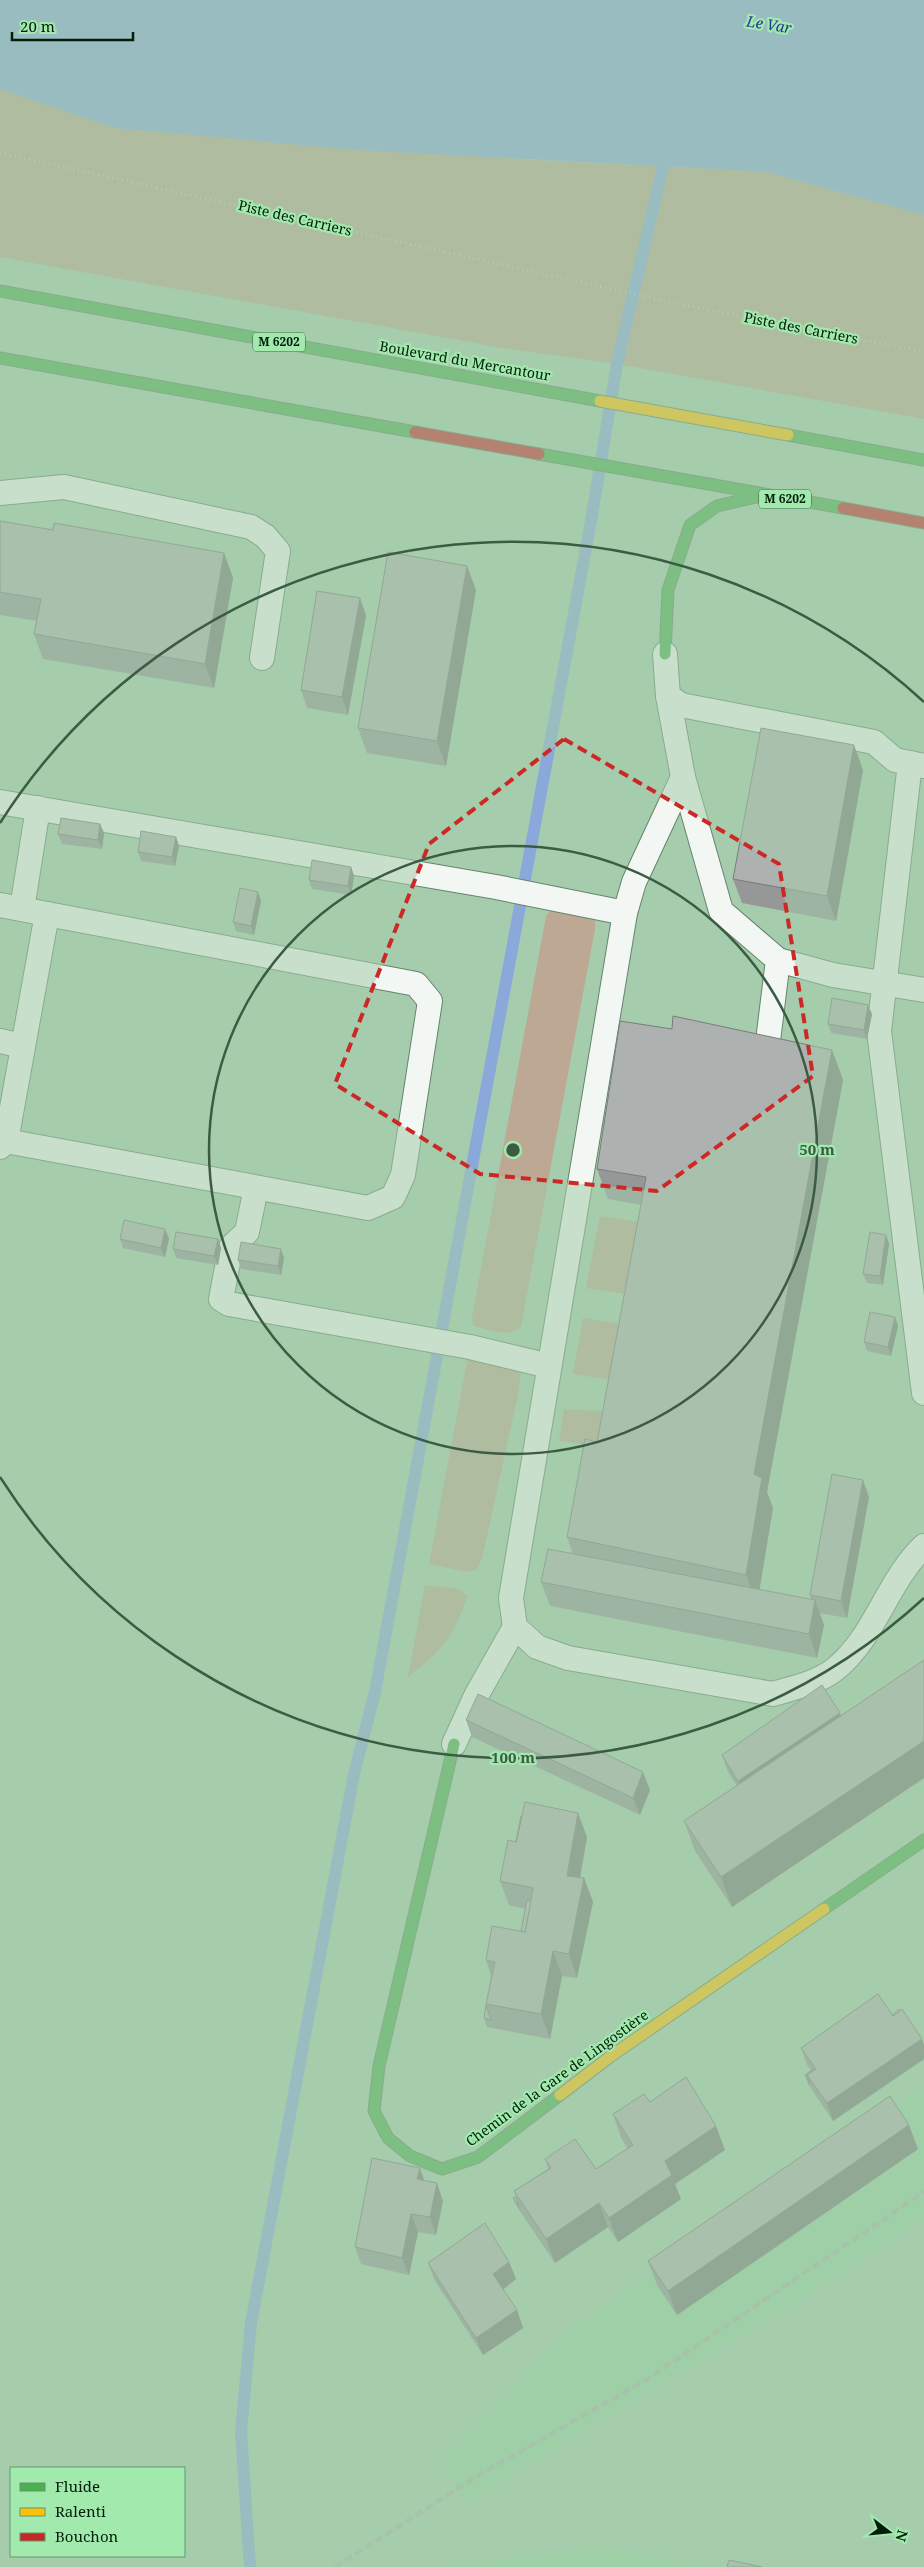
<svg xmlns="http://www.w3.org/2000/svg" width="924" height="2567" font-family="'Noto Serif',serif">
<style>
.built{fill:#94d2a0}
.green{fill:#bca893}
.water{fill:#8aa9da}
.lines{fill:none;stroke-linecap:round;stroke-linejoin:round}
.stream{stroke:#8aa9da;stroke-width:12}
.lane-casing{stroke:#65846c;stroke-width:26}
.fast-casing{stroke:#65846c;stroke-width:13}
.slow-casing{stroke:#65846c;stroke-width:13}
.jam-casing{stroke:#65846c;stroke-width:13}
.path{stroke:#c0cdc3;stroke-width:3;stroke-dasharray:1 4;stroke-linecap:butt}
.lane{stroke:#f2f7f3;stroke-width:24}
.fast{stroke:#4caf50;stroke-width:11}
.slow{stroke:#ffc107;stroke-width:11}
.jam{stroke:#c62828;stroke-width:11}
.rail{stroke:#a9b3ab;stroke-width:4;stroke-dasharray:8 4;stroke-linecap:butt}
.wall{fill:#959897}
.shaded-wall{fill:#797c7b}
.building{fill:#adb1b0;stroke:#797c7b}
.marked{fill:none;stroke:#cb2826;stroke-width:4;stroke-dasharray:10 6;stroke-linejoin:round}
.ring{fill:none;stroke:#3b5b42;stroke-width:2.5}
.labels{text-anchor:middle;stroke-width:4.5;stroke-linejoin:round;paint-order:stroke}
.shield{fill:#a2e9ae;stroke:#325b3a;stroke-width:1}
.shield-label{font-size:12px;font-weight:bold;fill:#021e09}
.street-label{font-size:14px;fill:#021e09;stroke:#a2e9ae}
.water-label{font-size:15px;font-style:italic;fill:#253797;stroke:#a2e9ae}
.centre{fill:#3b5b42;stroke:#a2e9ae;stroke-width:2.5}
.ring-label{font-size:15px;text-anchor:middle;font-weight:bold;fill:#3b5b42;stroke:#a2e9ae;stroke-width:4.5;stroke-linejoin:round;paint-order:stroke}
</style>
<rect width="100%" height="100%" fill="#a5ccac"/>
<g class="built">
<polygon points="924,2086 924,2218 796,2303 466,2503 440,2463 571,2329"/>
<polygon points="599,2546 711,2567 446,2567"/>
</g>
<g class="green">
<polygon points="0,89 115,128 499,158 767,172 924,215 924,419 617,364 502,348 0,257"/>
<path d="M 552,909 L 589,915 L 595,920 L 595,929 L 521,1326 C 512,1339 487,1330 473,1325 L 472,1317 L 546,916 Z"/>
<polygon points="600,1216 653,1224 640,1296 586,1288"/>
<polygon points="583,1318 635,1326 625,1382 573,1374"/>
<polygon points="468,1356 516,1365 521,1373 518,1395 482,1559 477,1569 469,1572 429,1564"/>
<polygon points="564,1409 619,1412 613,1448 559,1441"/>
<path d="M 425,1585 L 459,1589 L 467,1596 C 454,1637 441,1651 408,1677 Z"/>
</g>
<polygon class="water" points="0,0 924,0 924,215 767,172 357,150 115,128 0,89"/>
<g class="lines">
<polyline class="stream" points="250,2567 241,2432 251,2323 354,1774 375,1692 591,521 617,364 663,166 657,151"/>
<g class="lane-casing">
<g id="lane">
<polyline points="0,493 64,487 251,527 265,536 278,551 262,658"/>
<polyline points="665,654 668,696 683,777 721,911 778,960 767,1049"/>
<polyline points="668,696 681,705 874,742 895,760 924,766"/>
<polyline points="910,763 879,1031 924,1393"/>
<path d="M 683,777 L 634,882 L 625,913 L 511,1598 L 515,1627 L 537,1647 L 568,1658 L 773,1694 C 793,1688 817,1683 834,1670 C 875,1638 887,1581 924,1546"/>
<polyline points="0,802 496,887 625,913"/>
<polyline points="0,905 416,984 430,1001 403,1175 393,1197 368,1208 6,1141"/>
<polyline points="22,909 38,808"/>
<polyline points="778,960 833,975 924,990"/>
<polyline points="0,1041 23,1046"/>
<polyline points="0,1147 6,1141 47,914"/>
<polyline points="256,1188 247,1232 231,1247 221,1299 229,1304 470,1347 549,1366"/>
<polyline points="454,1744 476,1696 515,1627"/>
</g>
</g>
<g class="fast-casing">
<g id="fast">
<polyline points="0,291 600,401"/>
<polyline points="0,358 415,432"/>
<polyline points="788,435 924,460"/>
<polyline points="539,454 843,508"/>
<polyline points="665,654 668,590 690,525 717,506 764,495"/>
<polyline points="454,1744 379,2066 374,2111 388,2138 410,2156 442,2169 478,2157 560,2095"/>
<polyline points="824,1909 924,1840"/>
</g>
</g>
<g class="slow-casing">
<g id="slow">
<polyline points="600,401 788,435"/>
<polyline points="560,2095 611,2056 824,1909"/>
</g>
</g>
<g class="jam-casing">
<g id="jam">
<polyline points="415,432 539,454"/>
<polyline points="843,508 924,523"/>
</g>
</g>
<polyline class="path" points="0,153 679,304 924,352"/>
<use href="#lane" class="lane"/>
<use href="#fast" class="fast"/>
<use href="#slow" class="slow"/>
<use href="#jam" class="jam"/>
<polyline class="rail" points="335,2567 479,2475 649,2378 924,2192"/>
</g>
<g class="wall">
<polygon points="0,521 53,530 224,553 233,578 214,688 43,659 34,634 37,621 0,615"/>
<polygon points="476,590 446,766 367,753 358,728"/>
<polygon points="360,598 366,616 348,715 307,708 301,690"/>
<polygon points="863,770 836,921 742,903 733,879"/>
<polygon points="100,824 104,833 102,849 62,844 58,834"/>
<polygon points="176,837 179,846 175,866 141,861 138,852"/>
<polygon points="351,867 354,876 351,895 312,889 309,880"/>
<polygon points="258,892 261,901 254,935 236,931 233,922"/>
<polygon points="872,1014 867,1039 831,1033 828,1024"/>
<polygon points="672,1029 832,1050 843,1080 767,1492 773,1508 759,1590 811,1600 810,1595 869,1497 847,1618 819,1613 824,1625 817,1658 550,1606 541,1582 573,1554 567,1537 597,1442 641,1205 608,1199 597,1169"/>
<polygon points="886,1235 889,1244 883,1285 867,1283 863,1274"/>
<polygon points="169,1238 165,1257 123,1248 120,1239"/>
<polygon points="218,1239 221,1248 218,1265 176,1258 173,1249"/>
<polygon points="281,1249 284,1258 281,1275 241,1269 238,1260"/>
<polygon points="895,1317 898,1326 891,1356 867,1351 864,1342"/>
<polygon points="924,1660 924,1778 732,1907 695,1851 684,1821 737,1786 728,1772 722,1755 841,1716"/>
<polygon points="466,1720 650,1790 640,1815 472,1737"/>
<polygon points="587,1837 580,1878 584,1878 593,1902 577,1978 562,1976 550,2039 487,2027 484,2018 491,1976 486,1960 521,1931 525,1909 509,1905 500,1881 516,1842"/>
<polygon points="892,2015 922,2039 924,2045 924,2059 833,2121 808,2084 805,2075 811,2070 807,2065 801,2048"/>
<polygon points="650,2102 725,2150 675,2184 681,2199 618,2242 608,2227 555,2263 517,2207 513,2198 516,2197 514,2191 548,2169 545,2159 596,2169 628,2149 621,2138 613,2114"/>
<polygon points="918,2149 677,2315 657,2285 648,2261"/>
<polygon points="424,2180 443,2201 436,2235 418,2232 409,2275 361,2264 355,2247"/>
<polygon points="509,2262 516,2279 503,2289 517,2310 523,2328 483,2355 435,2281 428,2263"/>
</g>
<g class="shaded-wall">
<polygon points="224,553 233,578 214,688 205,664"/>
<polygon points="467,566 476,590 446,766 437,741"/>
<polygon points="360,598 366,616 348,715 342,697"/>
<polygon points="854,745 863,770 836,921 827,896"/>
<polygon points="100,824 104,833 102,849 98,840"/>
<polygon points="176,837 179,846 175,866 172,857"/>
<polygon points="351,867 354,876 351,895 348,886"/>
<polygon points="258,892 261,901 254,935 251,926"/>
<polygon points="868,1005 872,1014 867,1039 864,1030"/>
<polygon points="832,1050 843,1080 767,1492 773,1508 757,1605 746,1575 754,1474"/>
<polygon points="165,1229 169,1238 165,1257 161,1248"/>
<polygon points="886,1235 889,1244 883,1285 880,1276"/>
<polygon points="218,1239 221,1248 218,1265 214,1256"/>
<polygon points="281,1249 284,1258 281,1275 278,1266"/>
<polygon points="895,1317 898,1326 891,1356 888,1347"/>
<polygon points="863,1480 869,1497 847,1618 841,1601"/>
<polygon points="815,1600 824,1625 817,1658 809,1634"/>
<polygon points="840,1713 846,1730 744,1799 738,1781"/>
<polygon points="924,1741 924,1778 732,1907 721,1877"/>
<polygon points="643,1772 650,1790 640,1815 633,1798"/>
<polygon points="578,1813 587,1837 576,1900 567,1876"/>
<polygon points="584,1878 593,1902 577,1978 569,1954"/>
<polygon points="553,1951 562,1976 550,2039 541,2014"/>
<polygon points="922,2039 924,2045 924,2059 833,2121 827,2103"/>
<polygon points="909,2125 918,2149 677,2315 668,2291"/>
<polygon points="716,2126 725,2150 675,2184 681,2199 618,2242 609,2218 665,2161"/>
<polygon points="420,2168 426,2185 417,2179"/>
<polygon points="437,2183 443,2201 436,2235 430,2217"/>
<polygon points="599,2203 608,2227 555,2263 546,2239"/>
<polygon points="411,2214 418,2232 409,2275 402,2258"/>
<polygon points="509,2262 516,2279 500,2292 493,2274"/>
<polygon points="517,2310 523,2328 483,2355 476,2338"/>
</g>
<g class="building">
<polygon points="0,521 53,530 54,523 224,553 205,664 34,634 41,599 0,592"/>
<polygon points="388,552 467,566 437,741 358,728"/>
<polygon points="317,591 360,598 342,697 301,690"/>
<polygon points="761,728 854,745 827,896 733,879"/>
<polygon points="61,818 100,824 98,840 58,834"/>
<polygon points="141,831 176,837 172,857 138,852"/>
<polygon points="312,860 351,867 348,886 309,880"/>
<polygon points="240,888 258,892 251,926 233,922"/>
<polygon points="832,998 868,1005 864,1030 828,1024"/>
<polygon points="673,1016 832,1050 754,1474 762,1478 746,1575 567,1537 585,1439 597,1442 646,1177 597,1169 620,1021 672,1029"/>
<polygon points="124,1220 165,1229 161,1248 120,1239"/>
<polygon points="176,1232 218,1239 214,1256 173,1249"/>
<polygon points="870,1232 886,1235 880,1276 863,1274"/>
<polygon points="241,1242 281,1249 278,1266 238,1260"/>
<polygon points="870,1312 895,1317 888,1347 864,1342"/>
<polygon points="832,1474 863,1480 841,1601 810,1595"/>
<polygon points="548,1549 815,1600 809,1634 541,1582"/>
<polygon points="924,1660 924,1741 721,1877 684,1821"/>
<polygon points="822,1685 840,1713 738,1781 722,1755"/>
<polygon points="478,1694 643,1772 633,1798 466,1720"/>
<polygon points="525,1802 578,1813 567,1876 584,1878 569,1954 553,1951 541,2014 486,2004 495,1962 486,1960 492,1926 525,1932 533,1888 500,1881 508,1840 516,1842"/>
<polygon points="521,1816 522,1816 516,1842"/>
<polygon points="527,1900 531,1901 525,1932 521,1931"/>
<polygon points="878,1994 893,2016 902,2009 922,2039 827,2103 807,2075 816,2069 801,2048"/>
<polygon points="486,2005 491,2020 484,2018"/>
<polygon points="899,2009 900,2011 893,2016 892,2015"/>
<polygon points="813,2069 814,2070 807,2075 810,2084 805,2075"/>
<polygon points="686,2077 716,2126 665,2161 672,2175 609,2218 599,2203 546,2239 514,2191 551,2168 545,2159 575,2139 596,2169 633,2145 613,2114 644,2094 650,2102"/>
<polygon points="890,2096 909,2125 668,2291 648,2261"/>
<polygon points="372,2158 420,2168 417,2179 437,2183 430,2217 411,2214 402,2258 355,2247"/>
<polygon points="516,2197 519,2207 513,2198"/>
<polygon points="485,2223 509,2262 493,2274 517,2310 476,2338 428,2263"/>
<polygon points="729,2560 762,2567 727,2567"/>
</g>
<path d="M0 0H924V2567H0ZM 564,739 L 779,864 L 813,1076 L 657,1191 L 480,1174 L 335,1084 L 429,844 Z" fill="#a5ccac" fill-opacity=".55" fill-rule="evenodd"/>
<path class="marked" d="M 564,739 L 779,864 L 813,1076 L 657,1191 L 480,1174 L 335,1084 L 429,844 Z"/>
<g class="ring">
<circle cx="513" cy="1150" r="304"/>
<path d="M924 1598A608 608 0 0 1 0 1477M0 823A608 608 0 0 1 924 702"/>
</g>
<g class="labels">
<g class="shield">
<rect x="253" y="332.5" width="52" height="19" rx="4"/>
<rect x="759" y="489.5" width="52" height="19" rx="4"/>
</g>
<g class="shield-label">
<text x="279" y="346">M 6202</text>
<text x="785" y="503">M 6202</text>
</g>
<g class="street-label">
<text transform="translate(295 218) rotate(13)" y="5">Piste des Carriers</text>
<text transform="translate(801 328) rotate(11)" y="5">Piste des Carriers</text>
<text transform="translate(465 361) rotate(10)" y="5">Boulevard du Mercantour</text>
<text transform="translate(557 2078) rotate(-36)" y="5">Chemin de la Gare de Lingostière</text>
</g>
<g class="water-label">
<text transform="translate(769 25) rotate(9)" y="5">Le Var</text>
</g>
</g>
<circle cx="513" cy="1150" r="8" class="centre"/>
<g class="ring-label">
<text x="817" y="1155">50 m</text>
<text x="513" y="1763">100 m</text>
</g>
<rect x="10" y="2467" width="175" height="90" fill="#a2e9ae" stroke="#62986c"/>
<rect x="20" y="2483" width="25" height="8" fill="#4caf50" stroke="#62986c"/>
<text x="55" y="2492" font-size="15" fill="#021e09">Fluide</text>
<rect x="20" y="2508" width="25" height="8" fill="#ffc107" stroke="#62986c"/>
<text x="55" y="2517" font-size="15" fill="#021e09">Ralenti</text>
<rect x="20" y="2533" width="25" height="8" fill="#c62828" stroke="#62986c"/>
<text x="55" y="2542" font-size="15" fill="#021e09">Bouchon</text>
<g transform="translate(889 2532) rotate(106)" stroke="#a2e9ae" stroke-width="4" paint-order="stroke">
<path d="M0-4L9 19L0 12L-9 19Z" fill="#021e09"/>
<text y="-8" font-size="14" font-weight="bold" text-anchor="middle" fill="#021e09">N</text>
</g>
<path d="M12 32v8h121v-8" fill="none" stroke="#021e09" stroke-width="2.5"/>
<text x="20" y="32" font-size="15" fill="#021e09" stroke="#a2e9ae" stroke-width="4" paint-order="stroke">20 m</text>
</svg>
